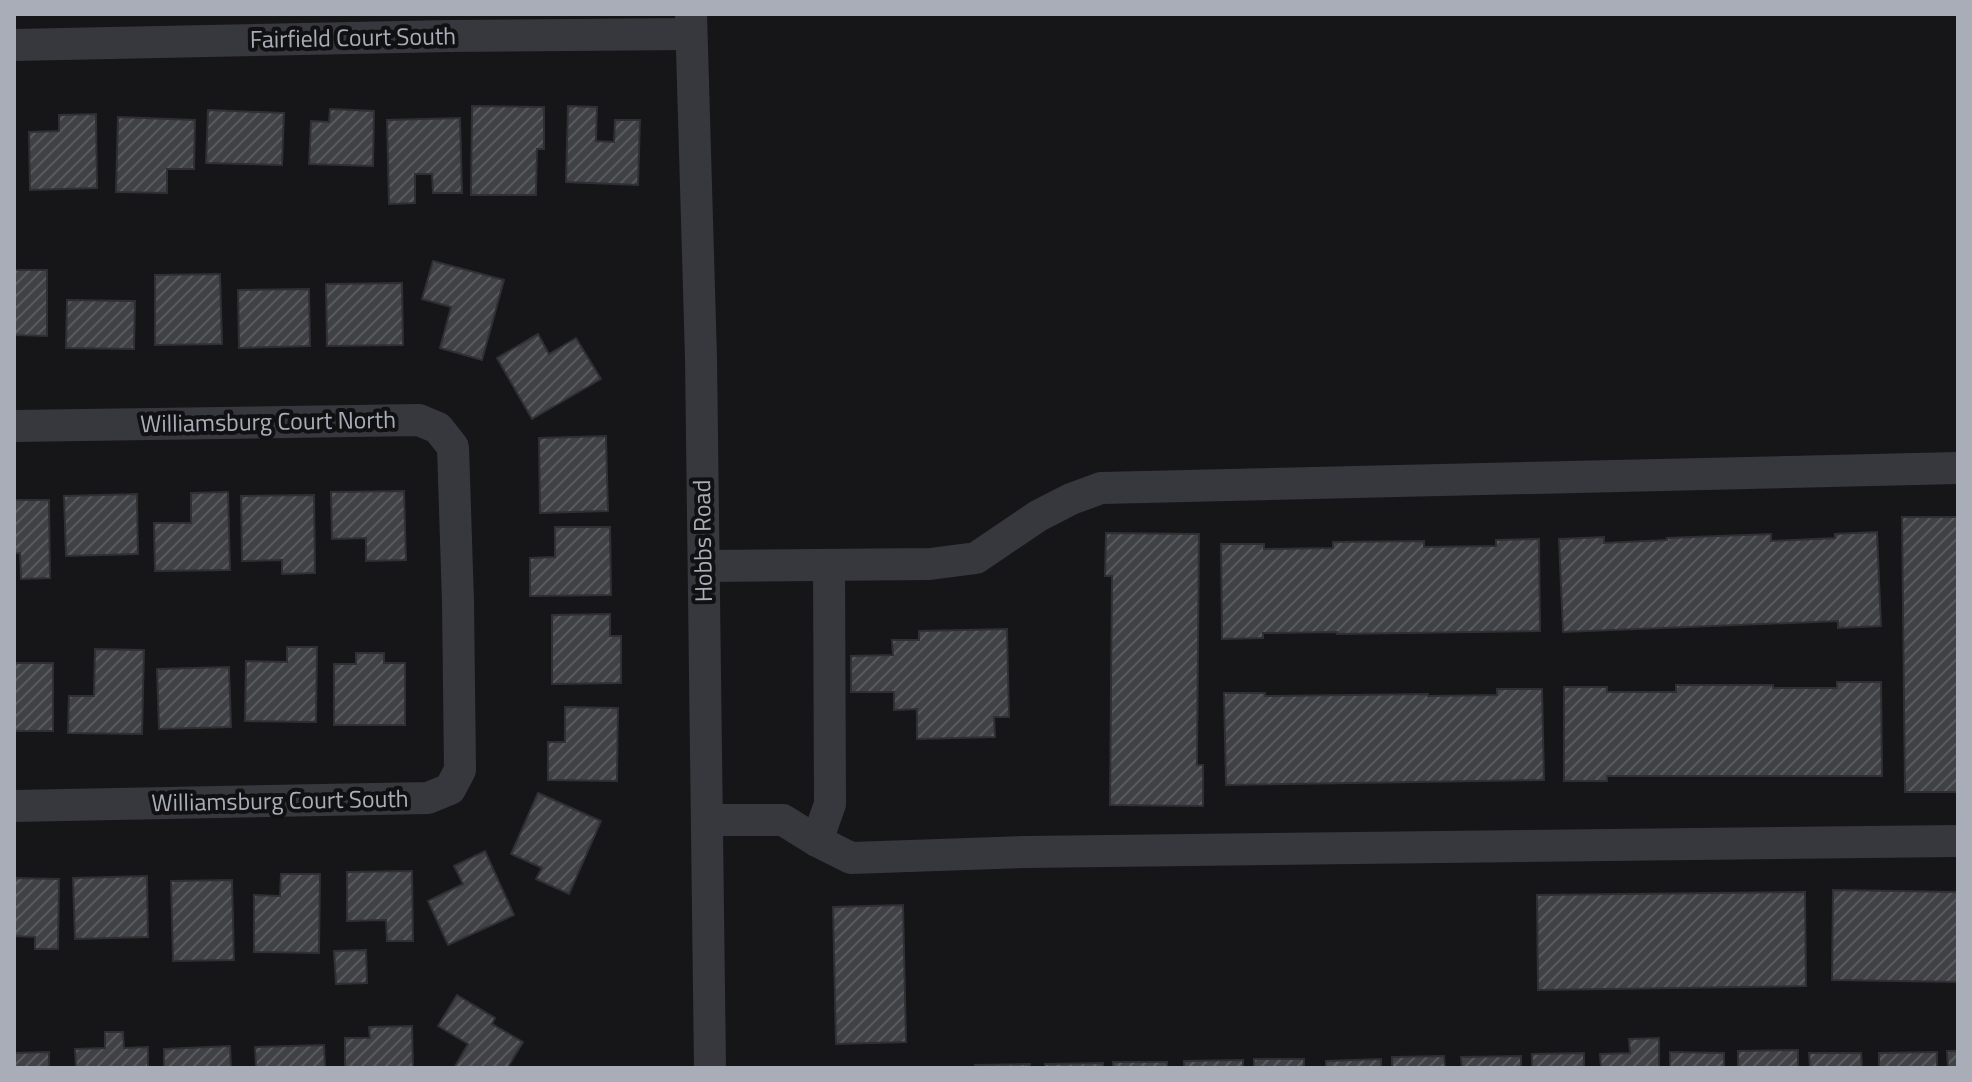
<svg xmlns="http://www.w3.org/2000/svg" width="1972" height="1082" font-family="'Titillium Web',sans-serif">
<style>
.building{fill:url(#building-hatch);stroke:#303034;stroke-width:2}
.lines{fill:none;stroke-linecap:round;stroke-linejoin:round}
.minor{stroke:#37383d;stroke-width:32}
.labels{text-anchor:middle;stroke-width:8;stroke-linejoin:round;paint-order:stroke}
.street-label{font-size:24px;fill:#a8adb8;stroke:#111113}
</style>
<defs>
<pattern id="building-hatch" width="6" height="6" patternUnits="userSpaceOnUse" patternTransform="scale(2)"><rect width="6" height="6" fill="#404145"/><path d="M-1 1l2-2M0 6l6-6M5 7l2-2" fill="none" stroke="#595a5e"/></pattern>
</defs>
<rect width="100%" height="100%" fill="#161618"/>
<g class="building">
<polygon points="472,106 544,107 544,149 537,149 536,195 471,195"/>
<polygon points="568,106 597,107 596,141 614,142 615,120 640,120 638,185 566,182"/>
<polygon points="330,109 374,111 373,166 309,164 311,121 329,122"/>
<polygon points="208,110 284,113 282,165 206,163"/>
<polygon points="96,114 97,188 30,190 29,132 59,131 59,115"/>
<polygon points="118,117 195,120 194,169 167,169 167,193 116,192"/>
<polygon points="460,118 462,193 433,193 432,174 415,174 415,203 389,204 387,120"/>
<polygon points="433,261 504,280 482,360 440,348 451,307 422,299"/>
<polygon points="14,270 47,270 47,336 14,335"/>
<polygon points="220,274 222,344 155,345 155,275"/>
<polygon points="402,283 403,345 327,346 326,284"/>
<polygon points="309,289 310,346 239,348 238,290"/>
<polygon points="67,300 135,301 134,349 66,348"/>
<polygon points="538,334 549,354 576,338 601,379 532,419 497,358"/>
<polygon points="606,436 608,511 540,513 539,438"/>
<polygon points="404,491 406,560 366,561 366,538 332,539 331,492"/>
<polygon points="228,492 230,570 155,571 154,523 191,523 191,493"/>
<polygon points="137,494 138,554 66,556 64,496"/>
<polygon points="314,495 315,573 282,574 282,560 242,561 241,496"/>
<polygon points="14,500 49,500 50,578 21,579 20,553 14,553"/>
<polygon points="1902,517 1958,517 1958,792 1905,792"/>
<polygon points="555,527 610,527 611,595 530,596 530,558 555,557"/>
<polygon points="1877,532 1881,626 1838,628 1838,621 1563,632 1559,539 1604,537 1604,543 1667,540 1667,538 1771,534 1771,541 1835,538 1835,534"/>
<polygon points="1106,533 1199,534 1197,765 1203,765 1203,806 1110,805 1112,576 1105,576"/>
<polygon points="1539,539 1540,631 1337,634 1337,632 1263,633 1263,638 1222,639 1221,544 1264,544 1264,549 1333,548 1333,542 1424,541 1424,547 1496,546 1496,540"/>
<polygon points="610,614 610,636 621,636 621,683 552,684 552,615"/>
<polygon points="1007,629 1009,717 994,717 995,737 917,739 917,709 894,710 894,692 851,692 851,656 893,655 892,640 919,640 919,631"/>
<polygon points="287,647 317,647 316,722 245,721 246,661 287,662"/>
<polygon points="95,649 144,650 142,734 68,733 69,696 94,696"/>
<polygon points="356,653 384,653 384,663 405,663 405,725 334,725 334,664 356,664"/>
<rect x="14" y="663" width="39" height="68"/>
<polygon points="229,667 231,727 159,729 157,669"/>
<polygon points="1837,682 1881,682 1882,776 1607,776 1607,781 1564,781 1564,687 1607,687 1607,692 1676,692 1676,685 1773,685 1773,688 1837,688"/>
<polygon points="1497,689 1542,689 1544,780 1226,785 1224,693 1265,693 1265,696 1428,694 1428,696 1497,695"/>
<polygon points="565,707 618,708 617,781 548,780 548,742 565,742"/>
<polygon points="538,793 601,821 569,894 536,879 542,868 511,854"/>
<polygon points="485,851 514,915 448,945 428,901 463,884 454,866"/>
<polygon points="412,871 413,941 387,941 386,920 347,921 347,872"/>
<polygon points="281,874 320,874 319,953 254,952 254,895 280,896"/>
<polygon points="147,876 148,937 75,939 73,878"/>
<polygon points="14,878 59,879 58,949 35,949 35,937 14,936"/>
<polygon points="232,880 234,960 173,961 171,881"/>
<polygon points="1833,890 1958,892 1958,982 1832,980"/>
<polygon points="1805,892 1806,986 1538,990 1537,895"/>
<polygon points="903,905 906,1042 836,1044 833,907"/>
<polygon points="366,950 367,983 336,984 334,951"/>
<polygon points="457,995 495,1018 492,1024 523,1042 508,1067 510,1068 454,1068 468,1044 438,1026"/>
<polygon points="412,1026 413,1068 345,1068 345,1038 370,1038 369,1027"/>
<polygon points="105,1032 123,1032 124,1048 148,1047 148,1068 76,1068 75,1049 105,1048"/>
<polygon points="1659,1038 1659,1068 1601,1068 1600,1054 1630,1053 1629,1039"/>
<polygon points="324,1045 325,1068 256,1068 255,1047"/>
<polygon points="230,1046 231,1068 164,1068 164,1049"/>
<polygon points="1798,1050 1798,1068 1738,1068 1738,1051"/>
<polygon points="1947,1051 1958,1051 1958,1068 1948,1068"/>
<polygon points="49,1052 49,1068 14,1068 14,1053"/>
<polygon points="1670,1052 1724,1053 1724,1068 1670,1068"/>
<polygon points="1937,1052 1937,1068 1879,1068 1879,1053"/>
<polygon points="1584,1053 1584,1068 1532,1068 1532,1054"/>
<polygon points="1809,1053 1861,1053 1862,1068 1810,1068"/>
<polygon points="1444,1056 1445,1068 1392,1068 1392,1057"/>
<polygon points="1521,1056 1521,1068 1462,1068 1461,1057"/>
<rect x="1254" y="1059" width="50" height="9"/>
<polygon points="1381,1059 1381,1068 1326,1068 1326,1061"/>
<polygon points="1243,1060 1243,1068 1184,1068 1184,1061"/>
<rect x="1113" y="1062" width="54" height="6"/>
<polygon points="1103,1063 1103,1068 1045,1068 1045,1064"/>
<polygon points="1030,1064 1030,1068 976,1068 975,1065"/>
</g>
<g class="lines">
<g class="minor">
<polyline points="691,14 701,358 710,1068"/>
<polyline points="14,45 450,36 691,34"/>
<polyline points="14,426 419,420 438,428 453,447 458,602 460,770 450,789 428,798 14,806"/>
<polyline points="704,566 930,564 976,558 1038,516 1071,499 1101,488 1958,468"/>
<polyline points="707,820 783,820 817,841 851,858 1025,852 1958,841"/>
<polyline points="817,841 830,804 829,565"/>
</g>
</g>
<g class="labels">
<g class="street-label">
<text transform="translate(353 38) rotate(-1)" y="8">Fairfield Court South</text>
<text transform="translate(268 422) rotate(-1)" y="8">Williamsburg Court North</text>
<text transform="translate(703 541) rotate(-91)" y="8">Hobbs Road</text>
<text transform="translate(280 801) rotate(-1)" y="8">Williamsburg Court South</text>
</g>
</g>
<rect width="1972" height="1082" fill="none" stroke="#a8adb8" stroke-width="32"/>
</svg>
